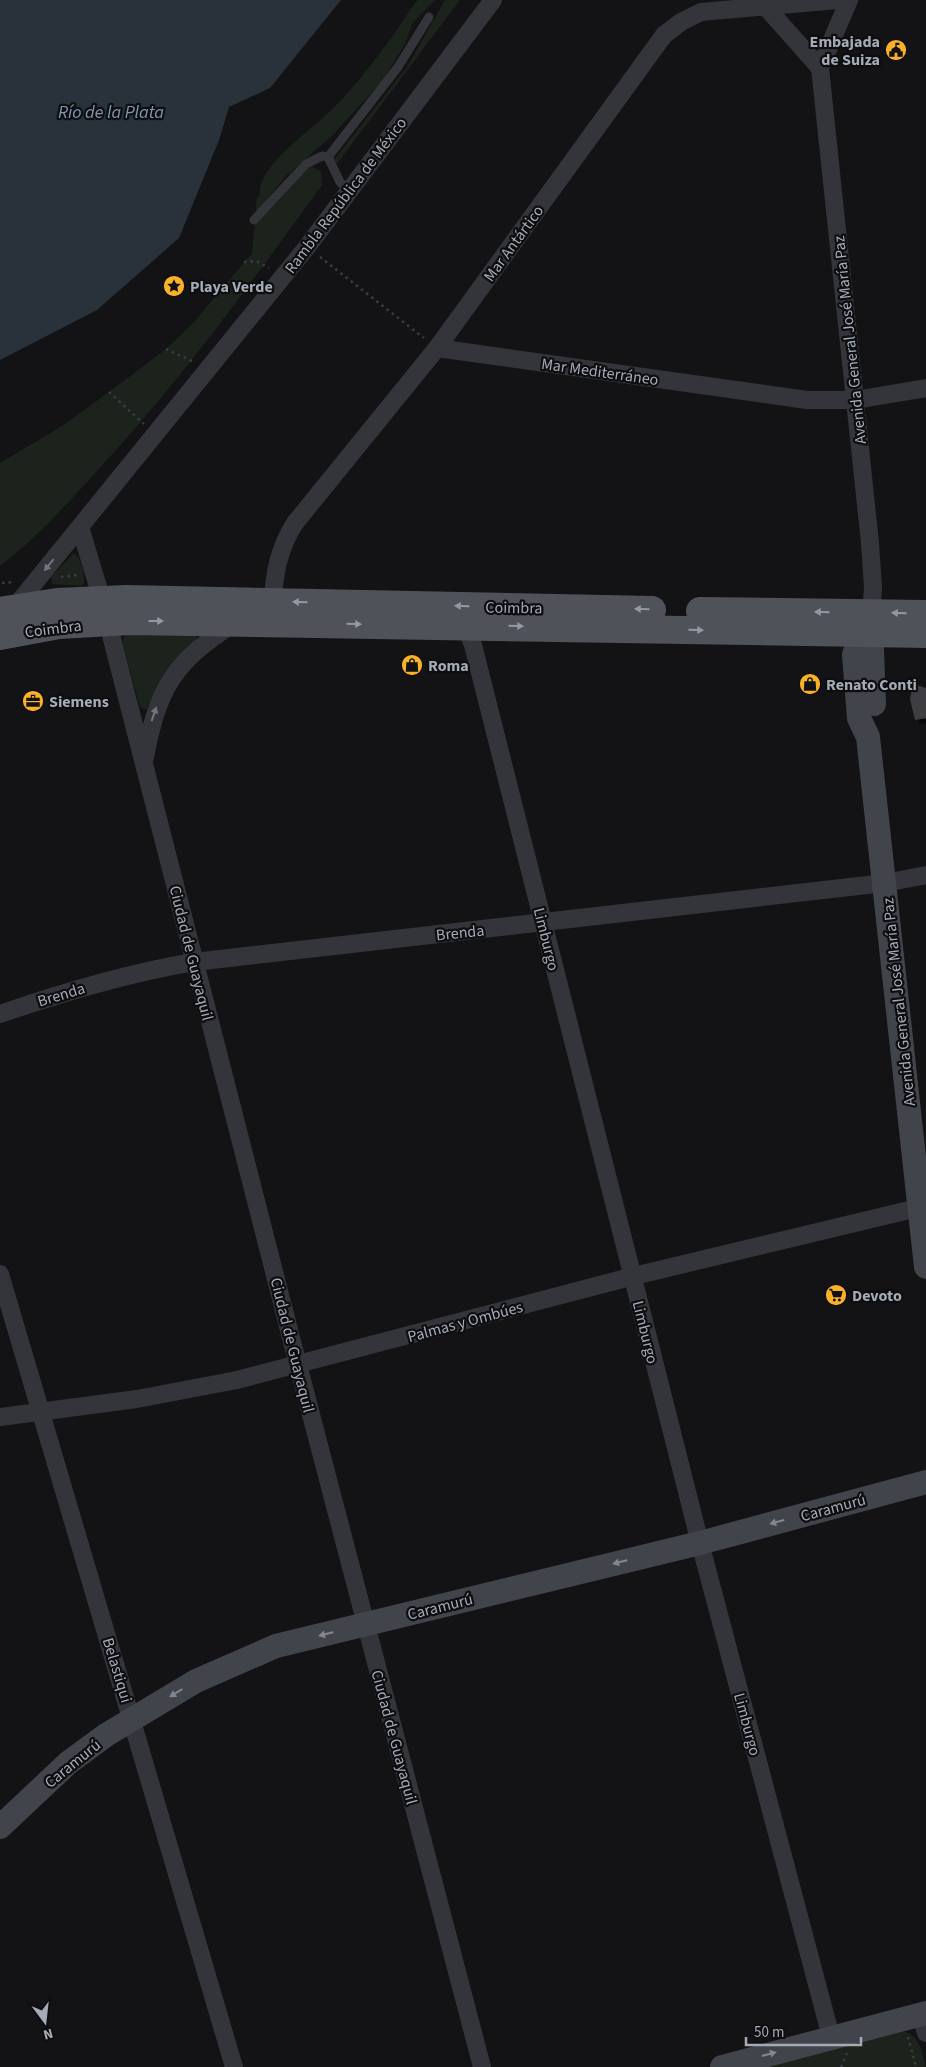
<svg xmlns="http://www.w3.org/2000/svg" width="926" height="2067" font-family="'Source Sans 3',sans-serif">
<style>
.green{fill:#1b231c}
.water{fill:#29323a}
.building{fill:#3d3e42;filter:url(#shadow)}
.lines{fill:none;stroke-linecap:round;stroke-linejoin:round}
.path{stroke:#3a3c42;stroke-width:2.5;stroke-dasharray:2.5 4;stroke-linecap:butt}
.lane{stroke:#34353a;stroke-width:9}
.street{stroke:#34353a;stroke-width:18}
.secondary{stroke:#42444b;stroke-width:24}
.primary{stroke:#50525a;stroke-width:28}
.oneway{fill:#72757e}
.oneway2{fill:#9398a4}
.oneway3{fill:#828691}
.labels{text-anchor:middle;stroke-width:4.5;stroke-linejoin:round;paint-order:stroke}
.poi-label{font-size:16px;font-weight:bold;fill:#a4aab6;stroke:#0e0e10;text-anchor:start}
.street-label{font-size:16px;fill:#a4aab6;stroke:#0e0e10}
.water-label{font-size:18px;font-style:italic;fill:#7a98b3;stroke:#0e0e10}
</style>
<defs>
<filter id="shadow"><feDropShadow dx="4.5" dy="4.5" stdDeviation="0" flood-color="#0009"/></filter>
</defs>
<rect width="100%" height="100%" fill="#131315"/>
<g class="green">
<path d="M 418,0 L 435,0 L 413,22 L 405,44 L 383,80 L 333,135 L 285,177 L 267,199 L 299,171 L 313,167 L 321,172 L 322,185 C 251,283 180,382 97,471 C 67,504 36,539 0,566 L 0,463 L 62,426 L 109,392 L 166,349 L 194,322 L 252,253 L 257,197 L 260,196 C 255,169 307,133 325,116 C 350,93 372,64 392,37 C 401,25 408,11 418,0 Z"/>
<polygon points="445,0 460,0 330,173 333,161 407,67"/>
<path d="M 74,553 C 81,558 85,574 84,583 L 81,586 L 52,584 L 51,577 Z"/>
<polygon points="127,632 195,634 197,638 146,710 140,707 122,642"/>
<path d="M 899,2031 C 920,2033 921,2050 926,2067 L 758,2067 Z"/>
</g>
<polygon class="water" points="0,0 341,0 270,88 229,107 219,140 179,238 97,310 0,360"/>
<polygon class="building" points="913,684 926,688 926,718 915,720 910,699"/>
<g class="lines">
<g class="path">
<polyline points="320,257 424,338"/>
<polyline points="244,262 256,261 269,268"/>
<polyline points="166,349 194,362"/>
<polyline points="109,392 144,424"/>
<polyline points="61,577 77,575"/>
<polyline points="2,583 15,582"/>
<polyline points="908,2037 916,2067"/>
<polyline points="841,2067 847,2053"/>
</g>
<g class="lane">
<polyline points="349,191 340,182 328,157 398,67 429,17"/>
<polyline points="254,220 306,164 322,156 328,157"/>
</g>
<g class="street">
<polyline points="849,0 820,68 870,543 873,588 871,613"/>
<polyline points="765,6 820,68"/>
<polyline points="437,348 807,400 855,400 926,388"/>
<polyline points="80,527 102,600 298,1365 482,2067"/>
<path d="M 273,602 C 274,573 279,548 295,523 L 437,348 L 664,35 L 681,22 L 701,12 L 837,0"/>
<polyline points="14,608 307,247 493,0"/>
<polyline points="465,625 473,645 700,1543 831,2037"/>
<path d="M 145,757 C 158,688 174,662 233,624"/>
<path d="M 0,1014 C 64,992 128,973 194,962 L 885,883 L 926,875"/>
<polyline points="0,1274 234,2067"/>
<polyline points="0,1417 137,1399 237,1380 634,1276 926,1206"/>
<polyline points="921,2015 926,2033"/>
</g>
<g class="secondary">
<polyline points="869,617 861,633 854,655 859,718 868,737 926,1267"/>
<polyline points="871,623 874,704"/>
<polyline points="0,1827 68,1763 106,1735 196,1681 276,1646 700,1543 926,1482"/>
<polyline points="722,2067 926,2013"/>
</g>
<g class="primary">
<polyline points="0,611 57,602 126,599 652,610"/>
<polyline points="700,611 926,614"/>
<polyline points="0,636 59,625 129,621 926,634"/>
</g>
</g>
<defs><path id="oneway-solid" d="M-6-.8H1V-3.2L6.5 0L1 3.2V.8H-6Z" transform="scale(1.25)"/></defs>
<g class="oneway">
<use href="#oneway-solid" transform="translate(49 565) rotate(129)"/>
<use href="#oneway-solid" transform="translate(154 714) rotate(-71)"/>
</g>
<g class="oneway2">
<use href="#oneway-solid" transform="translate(300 602) rotate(-179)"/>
<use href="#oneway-solid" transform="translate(462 606) rotate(-179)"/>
<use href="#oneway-solid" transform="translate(642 609) rotate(-179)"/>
<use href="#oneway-solid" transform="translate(822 612) rotate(-179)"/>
<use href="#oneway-solid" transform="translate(899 613) rotate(-179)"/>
<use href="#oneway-solid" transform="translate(156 621)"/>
<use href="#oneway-solid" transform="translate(354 624) rotate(1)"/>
<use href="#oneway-solid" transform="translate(516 626) rotate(1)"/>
<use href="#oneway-solid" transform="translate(696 630) rotate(1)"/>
</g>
<g class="oneway3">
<use href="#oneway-solid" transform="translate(777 1522) rotate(165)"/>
<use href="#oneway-solid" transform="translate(620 1562) rotate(166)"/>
<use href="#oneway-solid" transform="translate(326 1634) rotate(166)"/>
<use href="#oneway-solid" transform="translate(176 1693) rotate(148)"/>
<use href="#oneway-solid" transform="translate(769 2054) rotate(-15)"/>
</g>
<defs>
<g id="civic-disc" transform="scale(1.125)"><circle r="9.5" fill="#f9b227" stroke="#0e0e10"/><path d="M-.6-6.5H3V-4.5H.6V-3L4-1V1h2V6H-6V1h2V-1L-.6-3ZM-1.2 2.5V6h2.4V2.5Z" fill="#111"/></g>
<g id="sight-disc" transform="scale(1.125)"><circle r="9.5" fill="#f9b227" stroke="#0e0e10"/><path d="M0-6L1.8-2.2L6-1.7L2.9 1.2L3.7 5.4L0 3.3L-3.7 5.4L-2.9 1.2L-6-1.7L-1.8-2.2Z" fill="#111"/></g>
<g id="shop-disc" transform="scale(1.125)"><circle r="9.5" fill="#f9b227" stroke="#0e0e10"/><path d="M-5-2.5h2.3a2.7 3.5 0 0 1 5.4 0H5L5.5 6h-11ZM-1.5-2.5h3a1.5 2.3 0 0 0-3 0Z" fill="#111"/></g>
<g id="office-disc" transform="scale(1.125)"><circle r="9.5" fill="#f9b227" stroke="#0e0e10"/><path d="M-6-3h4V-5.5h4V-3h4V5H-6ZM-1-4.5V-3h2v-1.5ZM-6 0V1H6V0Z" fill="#111"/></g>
<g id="supermarket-disc" transform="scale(1.125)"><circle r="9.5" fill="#f9b227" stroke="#0e0e10"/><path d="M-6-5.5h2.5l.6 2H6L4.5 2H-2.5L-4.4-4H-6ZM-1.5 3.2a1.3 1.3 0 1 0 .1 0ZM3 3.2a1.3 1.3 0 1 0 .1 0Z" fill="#111"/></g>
</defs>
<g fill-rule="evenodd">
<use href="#civic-disc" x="896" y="50"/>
<use href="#sight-disc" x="174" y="286"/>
<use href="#shop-disc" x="412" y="665"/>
<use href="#shop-disc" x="810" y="684"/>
<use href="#office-disc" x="33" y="701"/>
<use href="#supermarket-disc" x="836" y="1295"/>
</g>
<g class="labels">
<g class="poi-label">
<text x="880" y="47" text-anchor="end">Embajada<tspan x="880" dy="18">de Suiza</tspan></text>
<text x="190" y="292">Playa Verde</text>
<text x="428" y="671">Roma</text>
<text x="826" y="690">Renato Conti</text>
<text x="49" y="707">Siemens</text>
<text x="852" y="1301">Devoto</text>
</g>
<g class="street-label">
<text transform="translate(345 195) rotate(-53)" y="6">Rambla República de México</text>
<text transform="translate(513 243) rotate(-54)" y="6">Mar Antártico</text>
<text transform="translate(849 340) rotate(-96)" y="6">Avenida General José María Paz</text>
<text transform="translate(600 371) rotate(8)" y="6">Mar Mediterráneo</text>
<text transform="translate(514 607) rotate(1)" y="6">Coimbra</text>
<text transform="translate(53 628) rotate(-7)" y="6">Coimbra</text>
<text transform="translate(460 932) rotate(-6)" y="6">Brenda</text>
<text transform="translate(547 939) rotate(76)" y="6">Limburgo</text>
<text transform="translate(192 953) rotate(76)" y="6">Ciudad de Guayaquil</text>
<text transform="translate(61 994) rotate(-17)" y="6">Brenda</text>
<text transform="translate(898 1002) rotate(-96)" y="6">Avenida General José María Paz</text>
<text transform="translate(465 1321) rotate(-15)" y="6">Palmas y Ombúes</text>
<text transform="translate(646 1332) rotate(76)" y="6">Limburgo</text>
<text transform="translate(293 1345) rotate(76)" y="6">Ciudad de Guayaquil</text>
<text transform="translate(833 1507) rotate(-15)" y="6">Caramurú</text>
<text transform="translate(440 1606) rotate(-14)" y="6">Caramurú</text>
<text transform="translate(118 1670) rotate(73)" y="6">Belastiqui</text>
<text transform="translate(748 1724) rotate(75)" y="6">Limburgo</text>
<text transform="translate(395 1737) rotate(75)" y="6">Ciudad de Guayaquil</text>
<text transform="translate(72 1763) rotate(-39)" y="6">Caramurú</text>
</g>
<g class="water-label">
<text x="111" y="118">Río de la Plata</text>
</g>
</g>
<g transform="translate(45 2022) rotate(165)" stroke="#0e0e10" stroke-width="4" paint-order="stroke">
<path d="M0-4L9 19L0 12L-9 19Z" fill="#a4aab6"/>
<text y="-8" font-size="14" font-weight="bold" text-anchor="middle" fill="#a4aab6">N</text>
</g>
<path d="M746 2037v8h115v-8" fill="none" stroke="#a4aab6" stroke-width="2.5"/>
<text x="754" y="2037" font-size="15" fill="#a4aab6" stroke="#0e0e10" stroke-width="4" paint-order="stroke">50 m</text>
</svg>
